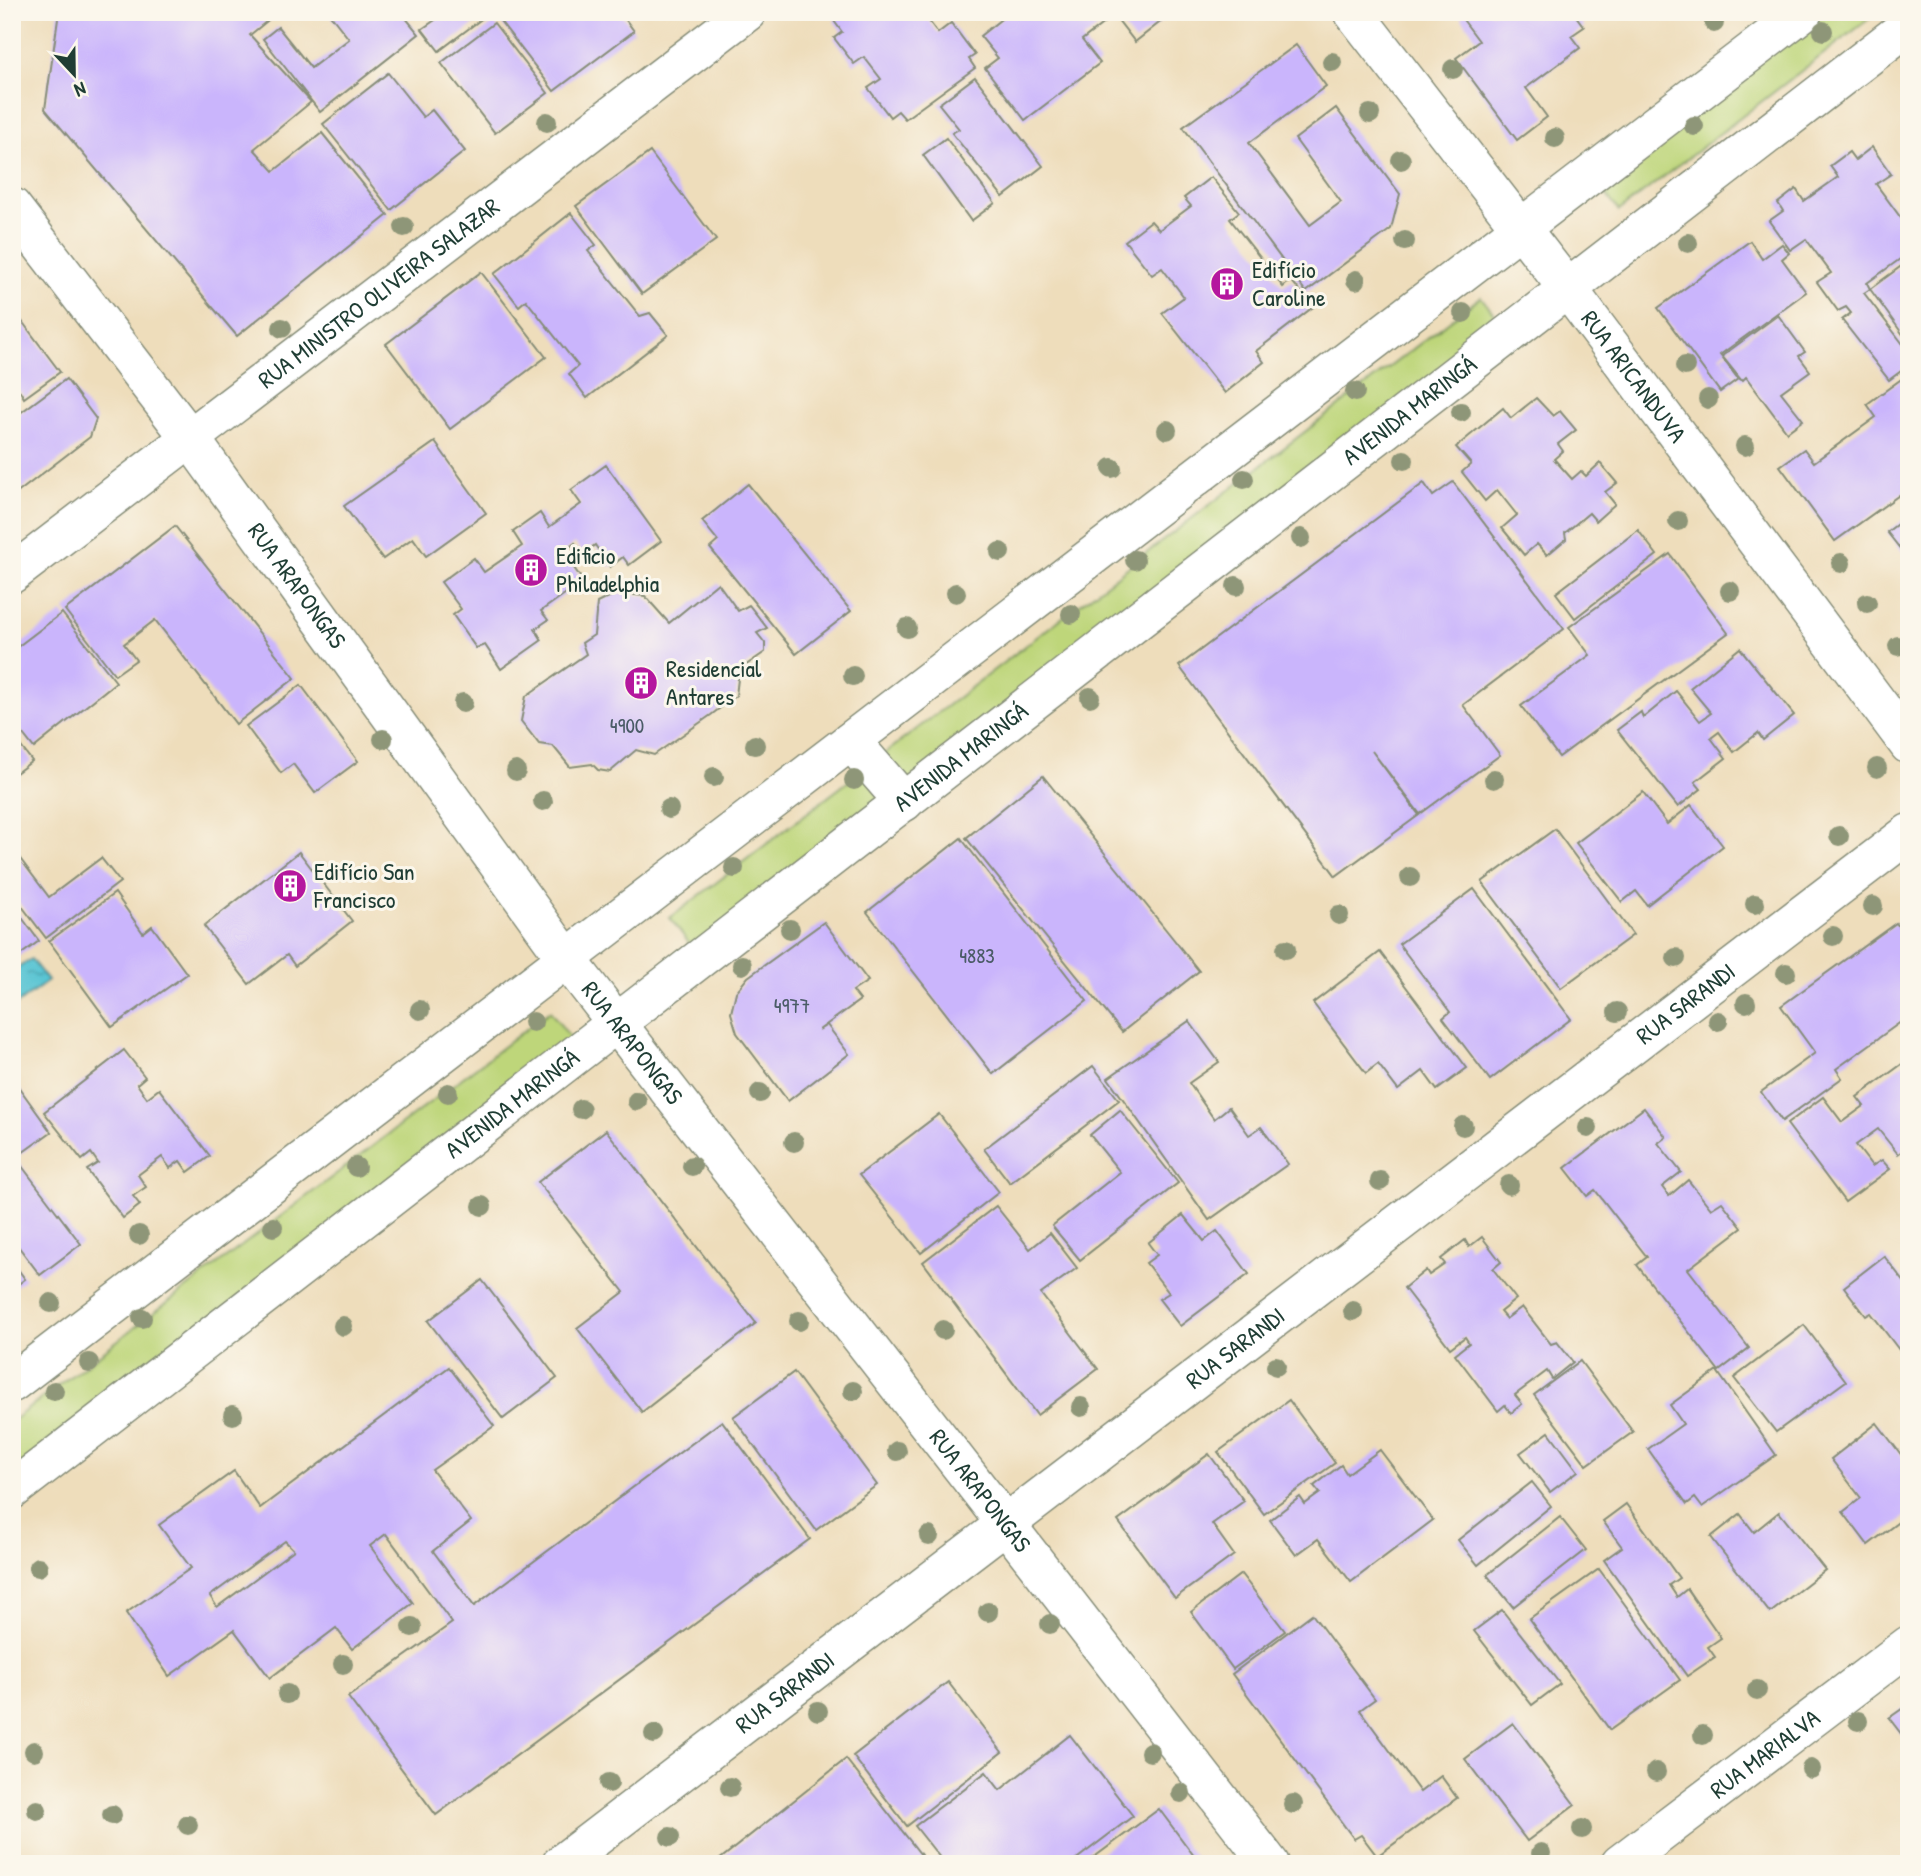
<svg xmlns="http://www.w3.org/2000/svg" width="1921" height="1876" font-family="'Patrick Hand',sans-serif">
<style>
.park{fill:#bed67a;stroke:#6e8a57;stroke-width:2}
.water{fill:url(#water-ripples);stroke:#3c8084;stroke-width:2}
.building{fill:#cab5fc;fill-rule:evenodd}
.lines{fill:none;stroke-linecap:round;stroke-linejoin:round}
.minor-casing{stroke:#868d78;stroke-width:41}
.tertiary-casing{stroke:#868d78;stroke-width:41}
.minor{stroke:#fff;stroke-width:38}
.tertiary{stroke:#fff;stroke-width:38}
.tree{fill:#8e9678}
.labels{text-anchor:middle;stroke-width:6;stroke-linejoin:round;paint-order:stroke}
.number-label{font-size:21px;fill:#4a5b66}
.poi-label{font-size:24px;fill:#1f3d34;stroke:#fbf7ec;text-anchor:start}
.street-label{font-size:24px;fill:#1f3d34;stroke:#fbf7ec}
</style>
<defs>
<pattern id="water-ripples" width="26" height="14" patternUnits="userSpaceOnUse" patternTransform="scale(1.75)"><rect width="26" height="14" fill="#59c4d3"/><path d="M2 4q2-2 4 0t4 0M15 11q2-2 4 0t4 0" fill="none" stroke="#49a0ac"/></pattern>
</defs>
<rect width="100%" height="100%" fill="#fbf7ec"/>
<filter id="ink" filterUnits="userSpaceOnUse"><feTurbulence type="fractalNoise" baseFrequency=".0143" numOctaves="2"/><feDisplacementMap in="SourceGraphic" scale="14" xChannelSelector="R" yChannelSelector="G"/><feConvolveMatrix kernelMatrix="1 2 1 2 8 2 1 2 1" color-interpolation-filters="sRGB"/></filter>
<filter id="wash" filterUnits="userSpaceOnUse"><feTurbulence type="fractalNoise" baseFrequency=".00686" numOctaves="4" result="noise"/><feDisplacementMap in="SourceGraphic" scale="28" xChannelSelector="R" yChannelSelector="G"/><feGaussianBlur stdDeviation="1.57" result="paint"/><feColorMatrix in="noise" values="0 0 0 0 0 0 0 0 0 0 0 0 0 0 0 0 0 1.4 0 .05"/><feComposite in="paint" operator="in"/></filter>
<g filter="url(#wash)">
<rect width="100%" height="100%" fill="#edb"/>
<g class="park">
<polygon points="1823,12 1878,12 1619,211 1598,184"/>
<polygon points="1481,297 1503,325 692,947 670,918"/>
<polygon points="550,1011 575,1044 12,1473 12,1421"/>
</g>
<polygon class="water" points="31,959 48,981 12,1008 12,972"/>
<g id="blocks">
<g class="building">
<polygon points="59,12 278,12 250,35 311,102 254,149 274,171 322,133 388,215 237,336 45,109"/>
<polygon points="328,12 401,12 419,34 320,112 263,39 278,27 311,68 349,39"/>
<polygon points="438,12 481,12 484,17 439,51 422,29 441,16"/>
<polygon points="503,12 620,12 634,31 554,91 497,17"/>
<polygon points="845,12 922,12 938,33 951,23 975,55 969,59 975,68 905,119 898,111 890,117 868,88 881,79 864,57 854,64 834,38 842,32 834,21"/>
<polygon points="1010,12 1173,12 1135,42 1114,15 1082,40 1100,63 1025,120 985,68 998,58 980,36"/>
<polygon points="1467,12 1573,12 1584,27 1571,36 1580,48 1526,88 1547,117 1517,140 1456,58 1479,41 1461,17"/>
<polygon points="494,23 548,93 495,133 441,63"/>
<polygon points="1296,45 1326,86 1249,143 1310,225 1341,202 1295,139 1336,108 1400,194 1391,229 1306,292 1183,127"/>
<polygon points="388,73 423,117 432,110 465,151 391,210 323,124"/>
<polygon points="975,77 1043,166 1003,197 952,133 959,129 939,104"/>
<polygon points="946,138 995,203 971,221 923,155"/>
<path d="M 1872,147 L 1891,174 L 1876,184 L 1901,218 L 1909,212 L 1909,343 L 1870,289 L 1864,293 L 1909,352 L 1909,365 L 1889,380 L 1842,320 L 1851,313 L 1846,307 L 1838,311 L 1817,282 L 1831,273 L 1806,239 L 1790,250 L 1769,221 L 1783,211 L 1778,203 L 1796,189 L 1804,201 L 1838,177 L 1830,166 L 1849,152 L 1855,160 ZM 1900,259 L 1904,264 L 1870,289 L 1867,283 Z"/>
<polygon points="650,152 716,240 642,294 576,206"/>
<polygon points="1211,177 1239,212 1230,219 1283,287 1291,280 1313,307 1256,351 1264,362 1225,393 1162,313 1184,297 1162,268 1152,275 1125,241 1151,221 1159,230 1191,206 1184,198"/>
<polygon points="571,213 596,245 588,251 640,316 650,313 668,335 587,398 569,374 578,366 526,300 519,306 494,274"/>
<polygon points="1750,241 1762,259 1782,244 1789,253 1782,259 1806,292 1720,355 1738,379 1720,392 1658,308"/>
<polygon points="481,272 546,357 450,429 386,344"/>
<polygon points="12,308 60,372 24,398 20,391 12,397"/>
<polygon points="1778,315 1805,352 1799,356 1810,371 1781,392 1803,420 1787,432 1746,377 1742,381 1722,356"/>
<polygon points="1907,375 1909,488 1835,541 1780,466 1804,449 1814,462 1876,417 1867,404"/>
<polygon points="66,379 96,419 90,437 12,497 12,419"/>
<polygon points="1536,398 1553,416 1560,411 1576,430 1558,444 1563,451 1554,459 1572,479 1581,471 1586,476 1600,463 1617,483 1605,492 1615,504 1596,521 1589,513 1565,533 1566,539 1547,555 1537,544 1524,555 1502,528 1517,515 1497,490 1485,501 1462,472 1471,464 1456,447 1503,408 1511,418"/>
<polygon points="435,442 486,513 426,556 413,538 383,559 344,506"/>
<polygon points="606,465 661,541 629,565 623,557 610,567 595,545 583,554 575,543 563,552 583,581 541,611 548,620 535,629 542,640 501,669 485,645 476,648 453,615 461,609 441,582 474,558 484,572 522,546 513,532 540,513 549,527 581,504 571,490"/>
<polygon points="1453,482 1564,629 1463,705 1500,755 1420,814 1372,751 1419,815 1336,876 1179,666 1424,483 1433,496"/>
<polygon points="748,484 851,611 796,654 710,548 718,541 702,521"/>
<polygon points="1909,515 1909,560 1887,532"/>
<polygon points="175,526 295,678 236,724 155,620 124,644 136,660 115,675 65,610"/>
<polygon points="1638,530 1657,555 1575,618 1556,593"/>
<polygon points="1670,554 1728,633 1559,757 1521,706 1590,655 1569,627"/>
<polygon points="718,583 738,611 749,605 767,628 757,633 765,643 765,652 739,670 736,696 711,715 654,755 636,750 610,772 598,770 592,764 570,767 553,746 539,744 521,721 526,696 586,654 582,643 594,635 597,603 617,593 645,596 669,623"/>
<polygon points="62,613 116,682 34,748 12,720 12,651"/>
<polygon points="1740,648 1794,715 1763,740 1758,733 1734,752 1719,732 1711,738 1726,758 1695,782 1701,789 1678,807 1617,730 1641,712 1643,718 1676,691 1700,721 1711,713 1690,688"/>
<polygon points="301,685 358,761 315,793 293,764 281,773 246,726"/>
<polygon points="12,735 32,761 12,776"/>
<polygon points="1043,776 1199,971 1122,1032 966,838"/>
<polygon points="1643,792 1667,824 1691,805 1723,846 1647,905 1636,891 1622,902 1576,843"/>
<polygon points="1555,829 1633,935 1561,988 1482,882"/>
<polygon points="961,838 1087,1001 993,1074 867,912"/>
<polygon points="12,848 49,897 101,858 120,882 46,938 12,893"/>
<polygon points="299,852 352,921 295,966 287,955 249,984 204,926"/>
<polygon points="1474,889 1571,1019 1490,1080 1443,1018 1450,1012 1399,944"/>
<polygon points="115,893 143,933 152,926 187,974 112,1027 49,941"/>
<polygon points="12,904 39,941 12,961"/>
<polygon points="824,922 868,981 853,991 860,1000 819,1030 827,1025 849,1054 788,1101 737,1033 731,1013 736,992 748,977"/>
<polygon points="1896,923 1909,940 1909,1016 1836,1069 1842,1078 1782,1121 1761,1092 1815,1053 1781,1006"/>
<polygon points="1380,952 1467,1068 1437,1090 1423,1071 1398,1090 1378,1064 1366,1073 1313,1003"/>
<polygon points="1189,1021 1219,1062 1189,1083 1214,1119 1229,1107 1249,1135 1261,1127 1288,1164 1209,1220 1108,1078"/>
<polygon points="124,1050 145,1077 137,1084 147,1098 159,1089 210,1156 188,1172 180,1161 170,1168 162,1157 138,1175 146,1187 133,1196 140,1205 123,1218 87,1170 98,1163 91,1153 82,1160 44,1112"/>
<polygon points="1909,1059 1909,1146 1898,1154 1878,1129 1856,1145 1872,1166 1882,1160 1890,1169 1845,1202 1787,1124 1823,1097 1842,1122 1864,1106 1857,1097"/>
<polygon points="1093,1066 1119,1100 1010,1183 984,1149"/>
<polygon points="15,1082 51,1132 12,1160 12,1084"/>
<polygon points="1644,1108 1666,1137 1658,1143 1681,1172 1662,1187 1669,1196 1688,1180 1711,1209 1722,1202 1742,1228 1688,1269 1749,1348 1719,1371 1637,1265 1647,1257 1595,1190 1587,1196 1565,1168"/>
<polygon points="1120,1110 1178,1183 1080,1260 1052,1226 1120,1172 1090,1135"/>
<polygon points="939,1114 999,1192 921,1253 859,1175"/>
<polygon points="606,1130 756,1323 642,1412 577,1328 624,1292 538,1182"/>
<polygon points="18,1161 81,1244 40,1275 12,1238 12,1166"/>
<polygon points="996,1206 1030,1249 1050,1233 1077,1268 1041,1294 1098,1369 1037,1415 923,1262"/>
<polygon points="1183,1215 1204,1241 1217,1231 1249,1274 1180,1326 1159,1299 1169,1293 1146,1263 1157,1255 1148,1243"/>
<polygon points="1482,1237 1501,1262 1493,1269 1516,1299 1500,1312 1506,1319 1522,1307 1551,1344 1557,1342 1573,1362 1552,1379 1547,1371 1515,1395 1522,1404 1511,1413 1505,1405 1498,1411 1455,1354 1469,1343 1465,1337 1450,1348 1404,1288 1426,1270 1429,1275 1445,1264 1441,1259 1465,1240 1469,1247"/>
<polygon points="1884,1256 1909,1288 1909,1363 1871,1313 1866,1316 1844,1287"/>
<polygon points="12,1261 25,1279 12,1289"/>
<polygon points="482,1280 557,1378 503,1419 428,1321"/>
<polygon points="1804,1325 1846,1381 1776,1432 1734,1378"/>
<polygon points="1580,1361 1633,1432 1587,1465 1534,1395"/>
<path d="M 449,1367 L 494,1426 L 432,1470 L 471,1521 L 433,1551 L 474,1606 L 722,1421 L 810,1539 L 436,1815 L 348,1697 L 452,1623 L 386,1534 L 370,1546 L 413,1603 L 352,1649 L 336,1628 L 270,1678 L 234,1630 L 169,1676 L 126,1613 L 191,1568 L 159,1525 L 234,1471 L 260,1508 ZM 285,1541 L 294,1550 L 217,1607 L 210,1596 Z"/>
<polygon points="1717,1371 1776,1455 1702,1507 1695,1498 1687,1504 1648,1449 1683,1424 1670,1405"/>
<polygon points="794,1372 877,1485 816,1530 733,1417"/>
<polygon points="1289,1400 1335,1463 1264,1514 1218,1452"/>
<polygon points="1877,1423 1909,1465 1909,1514 1868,1545 1843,1512 1861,1498 1831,1459"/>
<polygon points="1549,1432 1578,1471 1550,1492 1520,1453"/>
<polygon points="1380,1450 1433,1520 1351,1582 1318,1539 1296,1555 1270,1520 1300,1497 1305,1504 1320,1493 1314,1486 1341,1465 1347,1474"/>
<polygon points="1209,1454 1244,1501 1212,1524 1234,1555 1175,1598 1118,1521"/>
<polygon points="1532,1482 1551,1506 1478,1565 1458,1540"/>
<polygon points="1626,1504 1679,1578 1669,1585 1677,1597 1687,1589 1721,1638 1708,1647 1715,1657 1687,1676 1604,1560 1622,1547 1603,1521"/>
<polygon points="1779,1512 1825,1570 1770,1613 1711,1537 1740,1514 1754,1532"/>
<polygon points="1560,1517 1586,1550 1513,1607 1487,1575"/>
<polygon points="1599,1569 1680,1680 1610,1730 1529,1619"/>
<polygon points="1241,1574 1285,1631 1233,1669 1191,1612"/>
<polygon points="1502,1610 1560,1684 1532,1705 1474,1631"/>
<polygon points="1312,1614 1375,1699 1360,1710 1420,1792 1441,1776 1457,1798 1377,1856 1361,1835 1354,1839 1232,1674"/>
<polygon points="948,1682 1002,1752 907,1826 853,1756"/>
<polygon points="1909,1704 1909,1744 1889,1718"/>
<polygon points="1513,1723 1575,1805 1527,1841 1465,1759"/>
<polygon points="1070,1735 1133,1816 1070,1864 966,1864 964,1861 945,1864 915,1826 986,1772 1000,1790"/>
<polygon points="846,1759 928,1864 714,1864"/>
<polygon points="1159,1809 1200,1864 1085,1864"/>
</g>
</g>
</g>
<g filter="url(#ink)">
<use href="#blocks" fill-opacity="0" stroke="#868d78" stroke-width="2"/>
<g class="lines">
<g class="minor-casing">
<g id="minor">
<path id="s1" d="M 1353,12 L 1568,289 L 1909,745"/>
<path id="s2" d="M 561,1864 L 1909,833"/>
<path id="s3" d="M 1620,1864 L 1909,1645"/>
</g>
</g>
<g class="tertiary-casing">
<g id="tertiary">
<path id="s4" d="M 12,207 L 190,438 L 566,958 L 1270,1864"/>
<path id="s5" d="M 12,574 L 747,12"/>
<polyline points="851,741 904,802"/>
<polyline points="12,1383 1803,12"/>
<path id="s6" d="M 12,1490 L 1909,25"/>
</g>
</g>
<use href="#minor" class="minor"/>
<use href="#tertiary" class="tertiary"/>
</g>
<g class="tree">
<circle cx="1714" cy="23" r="10"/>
<circle cx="1823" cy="31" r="10"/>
<circle cx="1332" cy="62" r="10"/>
<circle cx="1453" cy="69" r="10"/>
<circle cx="1370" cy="114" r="10"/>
<circle cx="547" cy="122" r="10"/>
<circle cx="1694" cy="126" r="10"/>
<circle cx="1555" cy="138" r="10"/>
<circle cx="1401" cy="160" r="10"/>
<circle cx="404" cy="227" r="10"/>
<circle cx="1405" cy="241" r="10"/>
<circle cx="1688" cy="243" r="10"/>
<circle cx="1356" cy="280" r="10"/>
<circle cx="1463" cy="313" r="10"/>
<circle cx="282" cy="328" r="10"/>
<circle cx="1685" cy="366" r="10"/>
<circle cx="1355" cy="392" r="10"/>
<circle cx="1708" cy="399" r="10"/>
<circle cx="1461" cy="412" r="10"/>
<circle cx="1167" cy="430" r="10"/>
<circle cx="1745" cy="446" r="10"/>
<circle cx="1404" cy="460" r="10"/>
<circle cx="1112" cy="468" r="10"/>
<circle cx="1244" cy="479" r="10"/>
<circle cx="1678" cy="521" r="10"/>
<circle cx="1301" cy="538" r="10"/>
<circle cx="1000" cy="552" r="10"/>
<circle cx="1135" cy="560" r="10"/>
<circle cx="1841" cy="563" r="10"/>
<circle cx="1236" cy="586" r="10"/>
<circle cx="1730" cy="591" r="10"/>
<circle cx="956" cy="593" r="10"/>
<circle cx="1867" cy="603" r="10"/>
<circle cx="1071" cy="614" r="10"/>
<circle cx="907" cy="628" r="10"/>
<circle cx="1898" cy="646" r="10"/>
<circle cx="853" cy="676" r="10"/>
<circle cx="1090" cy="697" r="10"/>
<circle cx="463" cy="703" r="10"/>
<circle cx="383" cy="739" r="10"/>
<circle cx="755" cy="745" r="10"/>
<circle cx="1877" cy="768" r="10"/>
<circle cx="516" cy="771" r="10"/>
<circle cx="714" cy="777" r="10"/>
<circle cx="1494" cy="779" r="10"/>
<circle cx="854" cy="780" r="10"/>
<circle cx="543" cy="801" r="10"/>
<circle cx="669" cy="809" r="10"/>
<circle cx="1839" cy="836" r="10"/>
<circle cx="734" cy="868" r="10"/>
<circle cx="1410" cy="877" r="10"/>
<circle cx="1755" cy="904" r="10"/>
<circle cx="1873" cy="906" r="10"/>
<circle cx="1339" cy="915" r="10"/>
<circle cx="790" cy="929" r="10"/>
<circle cx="1833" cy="936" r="10"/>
<circle cx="1286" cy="949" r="10"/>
<circle cx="1676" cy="958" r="10"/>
<circle cx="742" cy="965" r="10"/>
<circle cx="1786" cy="973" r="10"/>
<circle cx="1746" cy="1003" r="10"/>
<circle cx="420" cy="1010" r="10"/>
<circle cx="1617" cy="1012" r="10"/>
<circle cx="1718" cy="1021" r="10"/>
<circle cx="533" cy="1022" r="10"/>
<circle cx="448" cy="1093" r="10"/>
<circle cx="760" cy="1093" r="10"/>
<circle cx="637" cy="1101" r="10"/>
<circle cx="581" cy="1109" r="10"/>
<circle cx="1463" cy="1126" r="10"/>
<circle cx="1588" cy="1128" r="10"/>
<circle cx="794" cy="1142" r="10"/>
<circle cx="692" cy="1166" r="10"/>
<circle cx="356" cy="1167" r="10"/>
<circle cx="1380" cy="1181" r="10"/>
<circle cx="1509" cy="1185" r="10"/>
<circle cx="482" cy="1206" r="10"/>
<circle cx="273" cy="1227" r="10"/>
<circle cx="139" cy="1235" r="10"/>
<circle cx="51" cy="1303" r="10"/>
<circle cx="1353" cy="1311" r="10"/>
<circle cx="142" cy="1318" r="10"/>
<circle cx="799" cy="1321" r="10"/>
<circle cx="343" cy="1326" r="10"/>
<circle cx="943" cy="1330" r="10"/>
<circle cx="89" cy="1363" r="10"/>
<circle cx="1276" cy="1366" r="10"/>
<circle cx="54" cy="1391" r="10"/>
<circle cx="853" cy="1391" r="10"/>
<circle cx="1081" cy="1407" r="10"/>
<circle cx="233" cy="1415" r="10"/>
<circle cx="897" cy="1451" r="10"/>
<circle cx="929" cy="1536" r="10"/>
<circle cx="38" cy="1567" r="10"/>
<circle cx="988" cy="1612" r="10"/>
<circle cx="1050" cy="1624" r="10"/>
<circle cx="412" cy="1627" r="10"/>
<circle cx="343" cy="1664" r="10"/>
<circle cx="1757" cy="1690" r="10"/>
<circle cx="287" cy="1694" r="10"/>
<circle cx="818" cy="1711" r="10"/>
<circle cx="1858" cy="1721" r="10"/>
<circle cx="654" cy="1734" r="10"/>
<circle cx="1703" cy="1735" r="10"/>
<circle cx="34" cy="1751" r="10"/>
<circle cx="1150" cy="1752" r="10"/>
<circle cx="1811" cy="1769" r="10"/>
<circle cx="1656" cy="1772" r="10"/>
<circle cx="609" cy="1783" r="10"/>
<circle cx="730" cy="1787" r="10"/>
<circle cx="1181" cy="1793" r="10"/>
<circle cx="1293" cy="1804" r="10"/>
<circle cx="37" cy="1810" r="10"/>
<circle cx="112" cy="1815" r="10"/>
<circle cx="188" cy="1825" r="10"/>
<circle cx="1582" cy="1829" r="10"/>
<circle cx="670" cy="1837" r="10"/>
<circle cx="1541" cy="1853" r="10"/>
</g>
</g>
<defs>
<g id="building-disc" transform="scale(1.75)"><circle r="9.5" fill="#b5179e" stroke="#fbf7ec"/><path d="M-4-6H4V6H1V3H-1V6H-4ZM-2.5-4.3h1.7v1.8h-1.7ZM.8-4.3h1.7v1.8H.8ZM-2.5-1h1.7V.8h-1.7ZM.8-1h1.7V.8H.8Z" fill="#fff"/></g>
</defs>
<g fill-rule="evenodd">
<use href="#building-disc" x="1227" y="284"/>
<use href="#building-disc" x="531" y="570"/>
<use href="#building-disc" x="641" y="683"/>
<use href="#building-disc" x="290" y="886"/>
</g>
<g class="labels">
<g class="number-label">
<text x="627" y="733">4900</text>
<text x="977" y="963">4883</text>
<text x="792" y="1013">4977</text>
</g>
<g class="poi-label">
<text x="1252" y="278">Edifício<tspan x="1252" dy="28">Caroline</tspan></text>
<text x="556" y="564">Edificio<tspan x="556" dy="28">Philadelphia</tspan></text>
<text x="666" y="677">Residencial<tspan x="666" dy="28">Antares</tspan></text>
<text x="314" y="880">Edifício San<tspan x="314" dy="28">Francisco</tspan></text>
</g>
<g class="street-label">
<text dy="8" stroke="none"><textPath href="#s5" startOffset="462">RUA MINISTRO OLIVEIRA SALAZAR</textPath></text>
<text dy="8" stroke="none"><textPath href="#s1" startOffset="460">RUA ARICANDUVA</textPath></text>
<text dy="8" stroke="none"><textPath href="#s6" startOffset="1766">AVENIDA MARINGÁ</textPath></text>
<text dy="8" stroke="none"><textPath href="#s4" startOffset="474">RUA ARAPONGAS</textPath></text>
<text dy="8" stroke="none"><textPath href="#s6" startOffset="1199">AVENIDA MARINGÁ</textPath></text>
<text dy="8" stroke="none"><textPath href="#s2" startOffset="1416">RUA SARANDI</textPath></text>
<text dy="8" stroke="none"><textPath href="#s4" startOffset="1041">RUA ARAPONGAS</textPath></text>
<text dy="8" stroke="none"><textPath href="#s6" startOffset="632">AVENIDA MARINGÁ</textPath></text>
<text dy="8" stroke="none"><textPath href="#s2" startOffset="849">RUA SARANDI</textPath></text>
<text dy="8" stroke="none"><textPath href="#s4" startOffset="1608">RUA ARAPONGAS</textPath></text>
<text dy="8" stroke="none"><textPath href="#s2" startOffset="282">RUA SARANDI</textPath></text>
<text dy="8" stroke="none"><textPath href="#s3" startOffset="182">RUA MARIALVA</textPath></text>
</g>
</g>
<rect width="1921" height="1876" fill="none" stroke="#fbf7ec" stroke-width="42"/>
<g transform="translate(74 74) rotate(158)" stroke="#fbf7ec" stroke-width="5" paint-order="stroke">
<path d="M0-5L12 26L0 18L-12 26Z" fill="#1f3d34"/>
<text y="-10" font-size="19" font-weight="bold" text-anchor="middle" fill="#1f3d34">N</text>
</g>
</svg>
